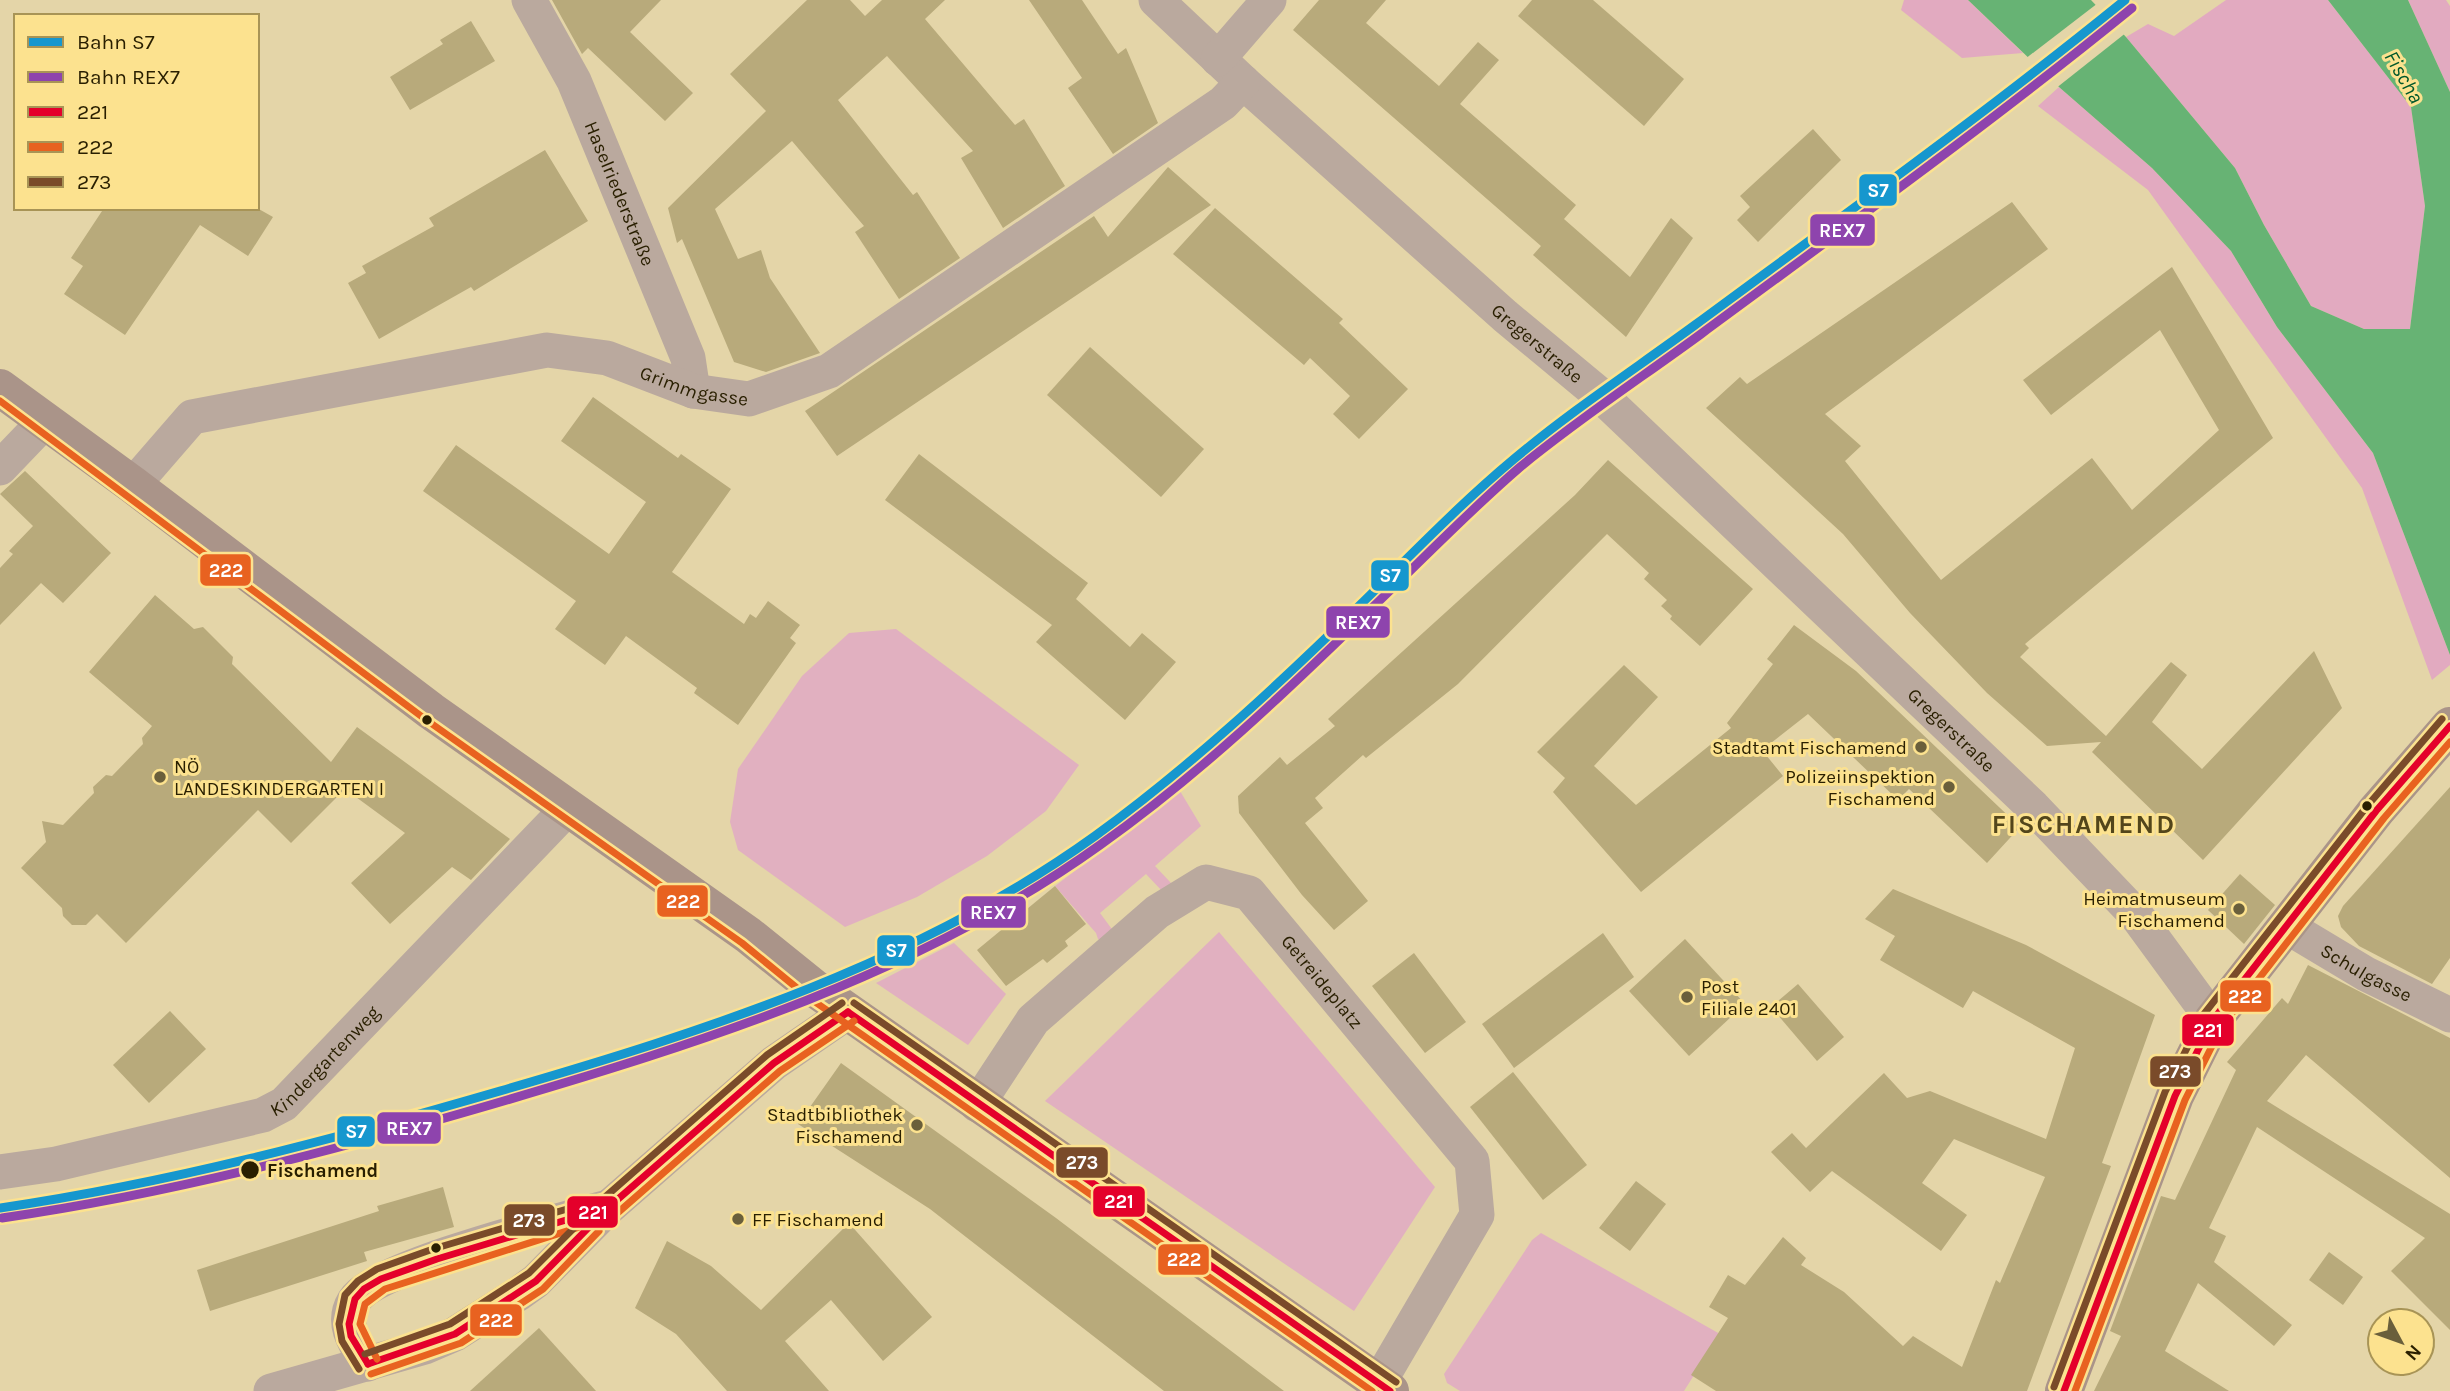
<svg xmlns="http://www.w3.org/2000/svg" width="2450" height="1391" font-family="Karla,sans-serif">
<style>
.green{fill:#e1b0c0}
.forest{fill:#e2aac0}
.water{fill:#67b374}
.pier{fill:#e4d5a8}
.building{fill:#b8aa7b}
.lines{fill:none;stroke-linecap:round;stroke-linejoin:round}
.minor{stroke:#baa99e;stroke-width:35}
.primary{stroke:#aa9489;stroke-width:38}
.bus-1-casing{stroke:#fce28f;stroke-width:12}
.bus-2-casing{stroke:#fce28f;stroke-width:12}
.bus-3-casing{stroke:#fce28f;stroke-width:12}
.bus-1{stroke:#e4002b;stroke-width:7}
.bus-2{stroke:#e86220;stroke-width:7}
.bus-3{stroke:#7a4b2a;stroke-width:7}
.rail-1-casing{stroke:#fce28f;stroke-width:14}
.rail-2-casing{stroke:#fce28f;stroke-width:14}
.rail-1{stroke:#1697ce;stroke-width:9}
.rail-2{stroke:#8e44ad;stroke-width:9}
.bus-dot{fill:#291f00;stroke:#fce28f;stroke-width:2.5}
.poi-dot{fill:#6a5f3b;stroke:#fce28f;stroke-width:2.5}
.labels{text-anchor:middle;stroke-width:6;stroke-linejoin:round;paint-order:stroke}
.street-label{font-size:19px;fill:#291f00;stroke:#fce28f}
.poi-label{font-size:19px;fill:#291f00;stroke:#fce28f;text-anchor:end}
.stop-label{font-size:19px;font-weight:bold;fill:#291f00;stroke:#fce28f;text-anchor:start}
.water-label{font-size:21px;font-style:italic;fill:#01582b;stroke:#fce28f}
.district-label{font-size:26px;font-weight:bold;letter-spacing:2px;fill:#53461b;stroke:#fce28f}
.line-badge{stroke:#fce28f;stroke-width:2.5}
.badge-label{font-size:19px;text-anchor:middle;font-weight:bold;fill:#fff}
</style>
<rect width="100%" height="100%" fill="#e4d5a8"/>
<g class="green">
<polygon points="896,629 1079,765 1046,811 987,856 917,897 845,927 738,850 730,822 738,769 802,676 849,633"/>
<polygon points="1180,791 1201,826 1155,866 1171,883 1170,889 1163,892 1146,874 1100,913 1114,932 1107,945 1098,939 1096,933 1055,886"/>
<polygon points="1219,932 1435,1187 1354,1311 1045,1101"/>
<polygon points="954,943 1006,994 968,1045 876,983"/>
<polygon points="1541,1233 1720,1334 1684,1391 1460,1391 1447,1383 1444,1374 1532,1240"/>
</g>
<g class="forest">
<polygon points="1904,0 1968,0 2023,53 1962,58 1901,10"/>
<polygon points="2226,0 2328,0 2411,107 2425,206 2410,329 2364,329 2311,306 2264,225 2235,168 2126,37 2148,24 2174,36"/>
<polygon points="2408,0 2446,0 2450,6 2450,92"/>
<polygon points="2059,87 2152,168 2231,251 2277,327 2373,453 2450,655 2450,665 2432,680 2362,488 2148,190 2038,106"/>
</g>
<polygon class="water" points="1968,0 2091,0 2126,37 2235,168 2264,225 2311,306 2364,329 2410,329 2425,206 2411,107 2328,0 2408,0 2450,92 2450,655 2373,453 2277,327 2231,251 2152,168 2059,87"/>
<polygon class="pier" points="2098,3 2127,32 2055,89 2025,59"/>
<g class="building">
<polygon points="552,0 661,0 630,32 693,93 665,121 588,48 582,54"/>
<polygon points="807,0 850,0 865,16 882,0 945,0 925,19 1015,125 1024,119 1065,186 1003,228 961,158 973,151 887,56 838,100 913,195 917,192 960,258 899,299 855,232 864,226 792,141 715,209 738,259 761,250 770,278 820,353 766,372 734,362 682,239 677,243 668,208 766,111 730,74"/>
<polygon points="1029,0 1082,0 1118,54 1126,48 1158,123 1113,154 1068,88 1082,78"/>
<polygon points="1319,0 1386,0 1366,23 1439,86 1478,42 1499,60 1460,104 1576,205 1564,219 1630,277 1671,218 1693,238 1626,337 1533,255 1541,246 1293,30"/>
<polygon points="1532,0 1593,0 1684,79 1644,126 1518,16"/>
<polygon points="471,21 495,61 410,110 390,77 443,44 440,40"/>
<polygon points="1813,129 1841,160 1758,242 1737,220 1750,207 1740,196"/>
<polygon points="545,150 588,221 474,291 471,287 379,339 348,283 366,273 362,266 434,226 429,218"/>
<polygon points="1168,167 1211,205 837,456 805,411 1094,216 1108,237"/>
<polygon points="2012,202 2048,249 1825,414 1861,446 1845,461 1941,580 2092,458 2132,510 2219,430 2160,330 2051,415 2023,380 2172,267 2273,438 2025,644 2029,648 2020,657 2106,736 2171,662 2187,675 2152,722 2202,769 2314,651 2342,708 2203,860 2092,752 2101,742 2047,746 1987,693 1910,613 1843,534 1706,408 1740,377 1747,384"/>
<polygon points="104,208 257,208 273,217 248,256 200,225 125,335 64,294 83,266 71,258"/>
<polygon points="1215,208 1343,319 1339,323 1408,389 1359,439 1333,414 1350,396 1310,358 1304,365 1173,254"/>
<polygon points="1090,347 1204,449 1161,497 1047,395"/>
<polygon points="593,397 678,458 681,454 731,489 672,572 744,624 750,614 756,618 768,601 800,625 790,638 796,643 738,725 694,693 697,688 626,636 605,665 555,629 576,601 423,491 456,445 609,554 646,502 561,441"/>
<polygon points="919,454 1088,583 1076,599 1130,647 1142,633 1176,662 1125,720 1036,642 1052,625 885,500"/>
<polygon points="1608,460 1753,589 1700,646 1670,619 1672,616 1661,606 1667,600 1644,579 1649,573 1607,534 1458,684 1366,758 1363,755 1315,798 1323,808 1305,823 1368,901 1334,930 1302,895 1239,813 1238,796 1280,757 1287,765 1335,726 1328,719 1575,495"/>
<polygon points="25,471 111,553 63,603 41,583 0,625 0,568 13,554 9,551 33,526 0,494"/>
<polygon points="155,595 194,629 203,627 233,657 232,664 331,762 357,727 510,839 471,880 452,867 390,924 351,883 405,833 345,789 291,843 258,810 126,943 97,914 86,925 72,925 63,916 62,908 21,868 46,842 42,821 63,825 94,793 93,787 106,775 112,776 143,744 142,738 152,726 89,672"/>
<polygon points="1794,625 1856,671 2020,827 1987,863 1909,789 1898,800 1808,714 1762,750 1783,776 1641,892 1553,792 1565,778 1537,752 1624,665 1658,697 1594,766 1636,805 1731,728 1727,723 1773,664 1767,659"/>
<polygon points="2450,787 2450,958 2432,984 2359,946 2341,927 2338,916 2343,906"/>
<polygon points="2240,874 2275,905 2244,944 2208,910"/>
<polygon points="1055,886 1086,924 1065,941 1068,946 1047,963 1043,959 1006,986 977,950"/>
<polygon points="1893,889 2026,945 2155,1015 2102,1163 2111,1166 2027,1391 1716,1391 1691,1375 1728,1318 1709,1307 1728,1275 1745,1285 1783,1237 1806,1258 1801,1265 1844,1292 1903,1346 1913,1336 1962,1367 1996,1280 2000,1283 2045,1177 1954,1139 1922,1183 1967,1215 1941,1251 1832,1171 1810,1192 1771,1152 1792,1133 1806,1148 1884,1073 1907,1098 1930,1091 2046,1139 2075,1048 1973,991 1963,1008 1880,960 1895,936 1865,919"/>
<polygon points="1603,933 1634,977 1514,1068 1482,1024"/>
<polygon points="1685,939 1745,1004 1689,1056 1629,991"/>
<polygon points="1414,953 1466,1022 1425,1053 1372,986"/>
<polygon points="2308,965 2450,1038 2450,1178 2306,1055 2267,1101 2450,1214 2450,1330 2391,1271 2425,1238 2257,1127 2209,1228 2226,1236 2214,1262 2292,1325 2274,1346 2198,1283 2165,1351 2229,1391 2094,1391 2121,1336 2110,1331 2161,1196 2175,1200 2236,1070 2227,1062 2282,998 2288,1004"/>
<polygon points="1798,984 1844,1037 1817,1061 1771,1007"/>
<polygon points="170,1011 206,1049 149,1103 113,1065"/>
<polygon points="841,1063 1056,1218 1284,1391 1164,1391 930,1209 798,1124"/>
<polygon points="1513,1072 1587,1165 1543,1200 1470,1107"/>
<polygon points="1636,1181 1666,1204 1630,1251 1599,1228"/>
<polygon points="443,1187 454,1227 364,1252 367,1261 210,1311 197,1270 379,1211 377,1206"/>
<polygon points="849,1223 932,1317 883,1361 831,1300 785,1341 829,1391 727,1391 676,1334 635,1308 667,1241 711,1266 761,1310"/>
<polygon points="2329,1252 2363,1277 2343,1305 2309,1280"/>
<polygon points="539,1328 596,1391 470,1391"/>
</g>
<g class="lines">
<g class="minor">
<path id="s1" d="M 529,0 L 574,81 L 688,358 L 693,391"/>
<path id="s2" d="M 1156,0 L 1243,82 L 1505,316 L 1599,394 L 2033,807 L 2136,915 L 2213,1020"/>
<polyline points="1218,59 1269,0"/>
<polyline points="0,468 45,421"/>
<path id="s3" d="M 133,485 L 192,417 L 547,350 L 607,358 L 693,391 L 749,399 L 829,371 L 1223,103 L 1243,82"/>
<path id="s4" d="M 2286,926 L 2366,974 L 2450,1015"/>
<path id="s5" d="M 977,1105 L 1033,1020 L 1157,912 L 1206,882 L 1249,893 L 1472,1161 L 1477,1215 L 1378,1384"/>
<path id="s6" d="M 0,1172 L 56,1164 L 263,1115 L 284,1104 L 568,808"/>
<path d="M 368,1364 C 356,1345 340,1324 354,1301 C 374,1267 559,1221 604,1208"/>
<polyline points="271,1391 425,1347 455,1334 518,1294 536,1281 609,1207 774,1063 848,1012"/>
</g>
<g class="primary">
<polyline points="0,388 133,485 431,711 748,935 814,988 1390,1391"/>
<polyline points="2064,1391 2175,1096 2213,1020 2376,811 2450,726"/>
</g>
<g class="bus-1-casing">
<g id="bus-1">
<polyline points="848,1012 1390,1391"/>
<polyline points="368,1364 351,1336 349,1324 355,1299 364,1289 381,1279 437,1259 609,1207 774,1063 848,1012"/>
<polyline points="368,1364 455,1334 536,1281 592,1224"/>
<polyline points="2064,1391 2175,1096 2213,1020 2376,811 2450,726"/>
</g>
</g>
<g class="bus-2-casing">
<g id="bus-2">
<polyline points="0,401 425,719 742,943 808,997 1372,1391"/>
<polyline points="377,1359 360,1324 365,1304 385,1289 614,1216 780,1071 854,1021"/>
<polyline points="371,1374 461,1343 543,1289 599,1231"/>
<polyline points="2075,1391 2185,1100 2222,1026 2384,818 2450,742"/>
</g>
</g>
<g class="bus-3-casing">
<g id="bus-3">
<polyline points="854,1003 1396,1382"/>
<polyline points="365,1354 450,1324 529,1273 585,1217"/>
<polyline points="359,1369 342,1341 339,1324 345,1295 358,1281 377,1269 433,1249 604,1198 767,1055 842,1003"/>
<polyline points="2054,1387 2165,1092 2204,1014 2368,805 2442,719"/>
</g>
</g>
<use href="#bus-1" class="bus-1"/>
<use href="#bus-2" class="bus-2"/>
<use href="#bus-3" class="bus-3"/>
<g class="rail-1-casing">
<path id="rail-1" d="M 0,1208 C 170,1183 335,1139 500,1091 C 706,1031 919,963 1095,836 C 1190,767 1276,687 1360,605 C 1410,556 1460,504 1514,459 C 1571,411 1635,369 1695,325 C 1840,218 1986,113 2125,0"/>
</g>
<g class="rail-2-casing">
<path id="rail-2" d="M 2,1218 C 168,1194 329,1152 490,1105 C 701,1043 919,975 1100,845 C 1199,775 1287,691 1374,606 C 1422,560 1469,511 1519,468 C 1577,420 1641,378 1701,334 C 1846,227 1992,122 2132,8"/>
</g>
<use href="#rail-1" class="rail-1"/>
<use href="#rail-2" class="rail-2"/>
</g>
<g class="bus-dot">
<circle cx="427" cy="720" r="6"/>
<circle cx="2367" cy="806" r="6"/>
<circle cx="250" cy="1170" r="10"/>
<circle cx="436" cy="1248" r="6"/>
</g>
<g class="poi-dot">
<circle cx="1921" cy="747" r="7"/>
<circle cx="160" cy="777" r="7"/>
<circle cx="1949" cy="787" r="7"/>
<circle cx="2239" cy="909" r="7"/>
<circle cx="1687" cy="997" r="7"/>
<circle cx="917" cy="1125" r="7"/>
<circle cx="738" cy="1219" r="7"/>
</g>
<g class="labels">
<g class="street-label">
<text dy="7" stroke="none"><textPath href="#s1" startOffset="214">Haselriederstraße</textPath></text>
<text dy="7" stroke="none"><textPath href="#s2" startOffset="513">Gregerstraße</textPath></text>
<text dy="7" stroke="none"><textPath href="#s3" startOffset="604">Grimmgasse</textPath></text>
<text dy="7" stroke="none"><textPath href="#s2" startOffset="1080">Gregerstraße</textPath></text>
<text dy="7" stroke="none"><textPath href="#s4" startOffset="93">Schulgasse</textPath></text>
<text dy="7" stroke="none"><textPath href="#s5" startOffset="483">Getreideplatz</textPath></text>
<text dy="7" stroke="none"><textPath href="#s6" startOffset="352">Kindergartenweg</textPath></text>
</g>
<g class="poi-label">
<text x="1907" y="754">Stadtamt Fischamend</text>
<text x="174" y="773" text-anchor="start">NÖ<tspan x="174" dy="22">LANDESKINDERGARTEN I</tspan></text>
<text x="1935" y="783">Polizeiinspektion<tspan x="1935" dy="22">Fischamend</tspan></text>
<text x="2225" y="905">Heimatmuseum<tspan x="2225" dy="22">Fischamend</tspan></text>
<text x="1701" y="993" text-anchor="start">Post<tspan x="1701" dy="22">Filiale 2401</tspan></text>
<text x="903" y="1121">Stadtbibliothek<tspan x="903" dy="22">Fischamend</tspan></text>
<text x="752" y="1226" text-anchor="start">FF Fischamend</text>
</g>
<g class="stop-label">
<text x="267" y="1177">Fischamend</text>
</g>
<g class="water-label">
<text transform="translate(2404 77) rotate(60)" y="7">Fischa</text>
</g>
<g class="district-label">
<text x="2084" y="833">FISCHAMEND</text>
</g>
</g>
<g class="line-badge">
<rect x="1858" y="173" width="40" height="34" rx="7" fill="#1697ce"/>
<rect x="1809" y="213" width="67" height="34" rx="7" fill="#8e44ad"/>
<rect x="199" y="553" width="53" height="34" rx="7" fill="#e86220"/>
<rect x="1370" y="559" width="40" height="33" rx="7" fill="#1697ce"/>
<rect x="1325" y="605" width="66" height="34" rx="7" fill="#8e44ad"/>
<rect x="656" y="884" width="53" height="34" rx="7" fill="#e86220"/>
<rect x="960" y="895" width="67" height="34" rx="7" fill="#8e44ad"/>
<rect x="876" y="934" width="40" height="33" rx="7" fill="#1697ce"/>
<rect x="2219" y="979" width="53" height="34" rx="7" fill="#e86220"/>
<rect x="2181" y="1013" width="54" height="34" rx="7" fill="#e4002b"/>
<rect x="2149" y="1055" width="53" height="33" rx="7" fill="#7a4b2a"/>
<rect x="376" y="1111" width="66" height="34" rx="7" fill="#8e44ad"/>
<rect x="336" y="1115" width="40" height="33" rx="7" fill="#1697ce"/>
<rect x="1055" y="1146" width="54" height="33" rx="7" fill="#7a4b2a"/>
<rect x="1092" y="1185" width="54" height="33" rx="7" fill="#e4002b"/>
<rect x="566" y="1195" width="53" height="34" rx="7" fill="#e4002b"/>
<rect x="503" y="1203" width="53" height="34" rx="7" fill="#7a4b2a"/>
<rect x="1157" y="1243" width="53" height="33" rx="7" fill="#e86220"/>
<rect x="469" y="1303" width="54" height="34" rx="7" fill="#e86220"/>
</g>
<g class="badge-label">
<text x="1878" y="197">S7</text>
<text x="1842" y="237">REX7</text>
<text x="226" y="577">222</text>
<text x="1390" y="582">S7</text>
<text x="1358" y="629">REX7</text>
<text x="683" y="908">222</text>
<text x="993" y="919">REX7</text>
<text x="896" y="957">S7</text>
<text x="2245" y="1003">222</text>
<text x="2208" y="1037">221</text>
<text x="2175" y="1078">273</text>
<text x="409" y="1135">REX7</text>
<text x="356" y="1138">S7</text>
<text x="1082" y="1169">273</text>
<text x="1119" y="1208">221</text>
<text x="593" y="1219">221</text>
<text x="529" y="1227">273</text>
<text x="1184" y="1266">222</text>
<text x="496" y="1327">222</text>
</g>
<rect x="14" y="14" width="245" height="196" fill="#fce28f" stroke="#a89456" stroke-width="2"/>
<rect x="28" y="37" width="35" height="10" fill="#1697ce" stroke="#a89456" stroke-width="2"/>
<text x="77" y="49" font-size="21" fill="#291f00">Bahn S7</text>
<rect x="28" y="72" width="35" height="10" fill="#8e44ad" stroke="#a89456" stroke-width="2"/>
<text x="77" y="84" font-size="21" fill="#291f00">Bahn REX7</text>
<rect x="28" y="107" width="35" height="10" fill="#e4002b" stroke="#a89456" stroke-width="2"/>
<text x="77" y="119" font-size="21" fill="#291f00">221</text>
<rect x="28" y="142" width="35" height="10" fill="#e86220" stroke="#a89456" stroke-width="2"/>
<text x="77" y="154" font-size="21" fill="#291f00">222</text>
<rect x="28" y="177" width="35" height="10" fill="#7a4b2a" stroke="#a89456" stroke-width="2"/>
<text x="77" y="189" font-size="21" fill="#291f00">273</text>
<g transform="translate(2401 1342) rotate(131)"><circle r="33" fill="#fce28f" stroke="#a89456" stroke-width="2"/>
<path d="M0-5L12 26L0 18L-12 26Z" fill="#6a5f3b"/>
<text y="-10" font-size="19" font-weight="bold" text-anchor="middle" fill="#291f00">N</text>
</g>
</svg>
